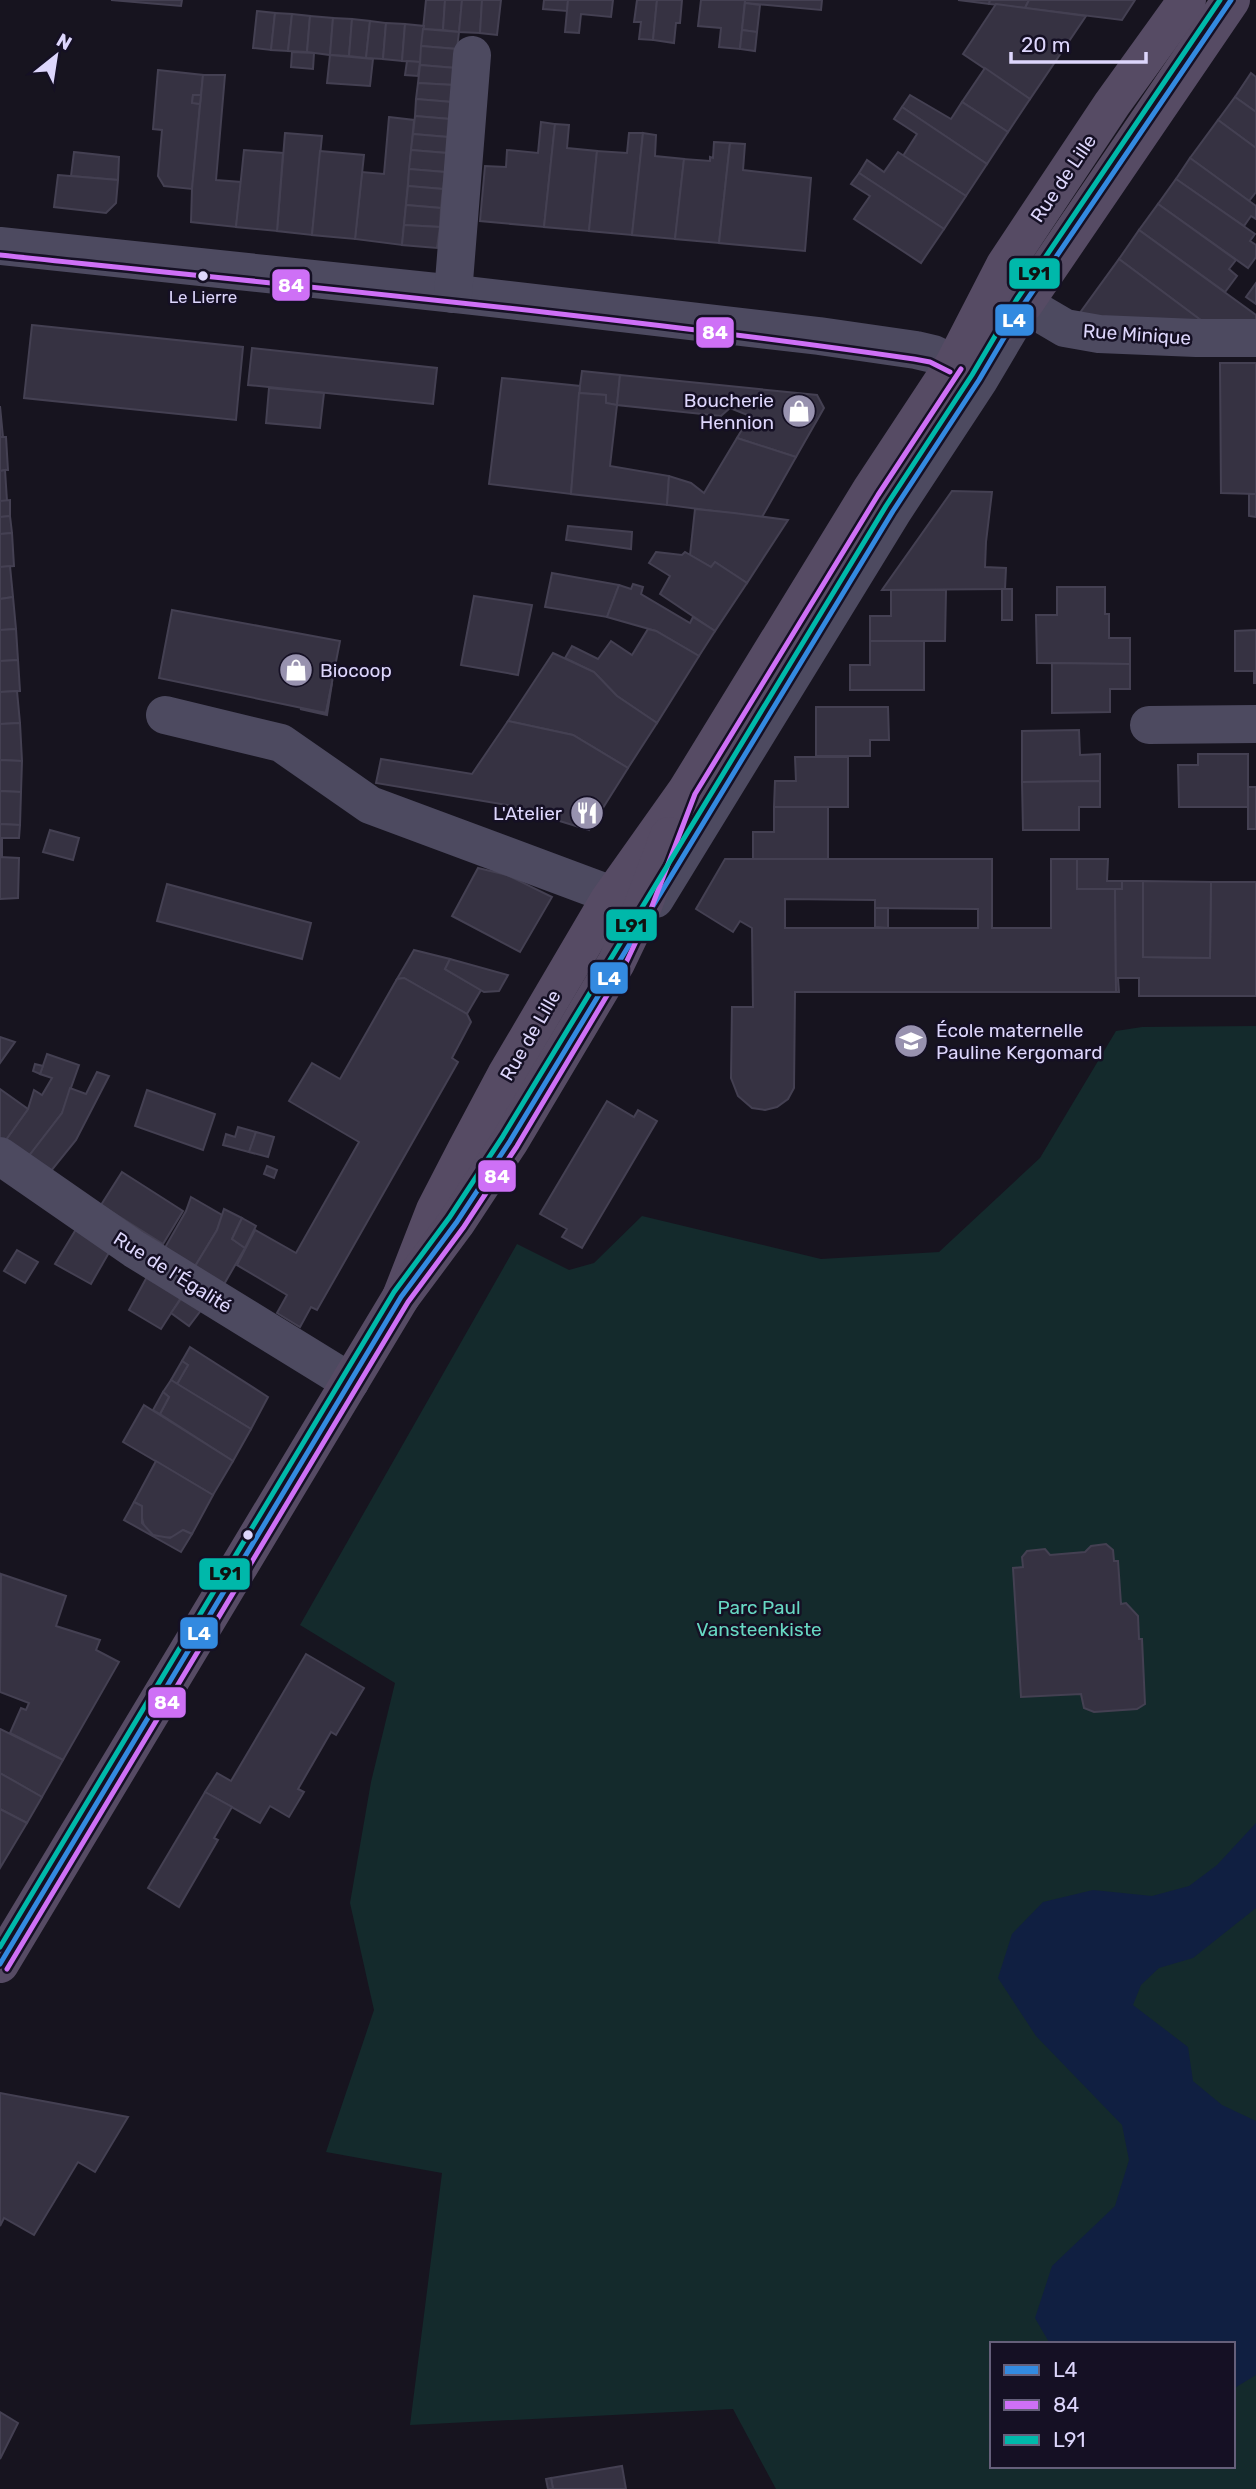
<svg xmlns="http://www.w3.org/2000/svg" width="1256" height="2489" font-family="Rubik,sans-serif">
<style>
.green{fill:#142a2c;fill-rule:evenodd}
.water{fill:#101f41}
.building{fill:#363242;stroke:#444052;stroke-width:2;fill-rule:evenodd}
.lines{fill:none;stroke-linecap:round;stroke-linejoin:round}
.minor{stroke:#4d4a60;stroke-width:38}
.major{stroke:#564b64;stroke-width:38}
.bus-1-casing{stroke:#151024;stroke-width:10}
.bus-2-casing{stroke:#151024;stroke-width:10}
.bus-3-casing{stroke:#151024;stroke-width:10}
.bus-1{stroke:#338ae0;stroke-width:5}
.bus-2{stroke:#ce70f6;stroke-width:5}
.bus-3{stroke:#00b8aa;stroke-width:5}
.bus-dot{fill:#ddd6fc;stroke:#151024;stroke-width:2.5}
.labels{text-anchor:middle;stroke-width:5;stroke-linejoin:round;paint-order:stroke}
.bus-label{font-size:17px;fill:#ddd6fc;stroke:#151024}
.street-label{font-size:19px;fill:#ddd6fc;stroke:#151024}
.poi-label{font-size:19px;fill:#ddd6fc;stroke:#151024;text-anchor:end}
.park-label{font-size:19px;fill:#67d8c3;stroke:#151024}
.line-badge{stroke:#151024;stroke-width:2.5}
.badge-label{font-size:19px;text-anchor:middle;font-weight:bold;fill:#fff}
.pale-badge-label{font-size:19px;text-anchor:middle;font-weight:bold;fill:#111}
</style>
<rect width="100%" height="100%" fill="#17141f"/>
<path class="green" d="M 1256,1026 L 1256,2489 L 776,2489 L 733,2409 L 410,2425 L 442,2173 L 326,2152 L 374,2010 L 350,1903 L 371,1782 L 395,1683 L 300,1625 L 517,1244 L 569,1270 L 594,1263 L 642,1216 L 821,1259 L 939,1252 L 1040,1158 L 1116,1031 L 1142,1027 ZM 992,2344 L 1233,2344 L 1233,2466 L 992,2466 Z"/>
<polygon class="water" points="1256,1823 1256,1908 1193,1958 1159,1968 1141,1985 1133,2005 1188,2047 1193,2081 1222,2105 1256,2121 1256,2375 1233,2389 1233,2344 1050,2344 1035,2318 1052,2266 1115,2206 1129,2160 1122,2125 1036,2036 998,1978 1012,1934 1043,1902 1093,1890 1152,1896 1189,1886 1217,1865"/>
<g class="building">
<polygon points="111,0 182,0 181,6"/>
<polygon points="426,0 445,0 443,30 423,29"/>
<polygon points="445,0 462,0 459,32 443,30"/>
<polygon points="462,0 482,0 480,33 459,32"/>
<polygon points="482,0 501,0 497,35 480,33"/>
<polygon points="544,0 568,0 567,11 543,9"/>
<polygon points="568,0 613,0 611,17 581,14 579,33 565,32"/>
<polygon points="637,0 657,0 653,40 639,39 641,22 634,22"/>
<polygon points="657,0 682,0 680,23 676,23 674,43 653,40"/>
<polygon points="701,0 745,0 740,49 719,47 721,28 698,26"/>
<polygon points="745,0 822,0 821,10 745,3"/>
<polygon points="958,0 990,0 989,4"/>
<polygon points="990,0 1029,0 1025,8 989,4"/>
<polygon points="1029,0 1135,0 1122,20 1025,8"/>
<polygon points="745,3 760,5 757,32 742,30"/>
<polygon points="996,4 1086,16 1030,99 963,54"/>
<polygon points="257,11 275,13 271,50 253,48"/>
<polygon points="275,13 292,14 288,51 271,50"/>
<polygon points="292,14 310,16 307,52 288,51"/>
<polygon points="310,16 333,18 330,55 307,52"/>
<polygon points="333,18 352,19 349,56 330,55"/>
<polygon points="352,19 370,21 366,58 349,56"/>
<polygon points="370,21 386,23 383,59 366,58"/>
<polygon points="386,23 405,24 402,61 383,59"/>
<polygon points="405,24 424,26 420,62 402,61"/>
<polygon points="423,29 459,32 457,49 421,46"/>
<polygon points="742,30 757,32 755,51 740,49"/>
<polygon points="421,46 457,49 456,68 420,65"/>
<polygon points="292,52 314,53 313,69 291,67"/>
<polygon points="330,55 373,59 370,86 327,83"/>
<polygon points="407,61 420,62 418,76 405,75"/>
<polygon points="420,65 456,68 454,85 418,83"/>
<polygon points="985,68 1030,99 1008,132 962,102"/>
<polygon points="158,70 203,75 201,95 193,95 192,103 200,104 192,189 164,186 158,176 162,130 153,129"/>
<polygon points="1251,73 1256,77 1256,112 1235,97"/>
<polygon points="203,75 225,75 216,180 241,182 236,227 191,222 192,189"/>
<polygon points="418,83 454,85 452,102 416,99"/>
<polygon points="193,95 201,95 200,104 192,103"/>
<polygon points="910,95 951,119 962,102 1008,132 987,164 902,107"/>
<polygon points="1235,97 1256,112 1256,148 1218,120"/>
<polygon points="416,99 452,102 450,119 415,116"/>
<polygon points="902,107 987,164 966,196 903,156 917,134 894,119"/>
<polygon points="415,116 450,119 448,137 413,134"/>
<polygon points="389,117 414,120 402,245 355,239 362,172 384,174"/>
<polygon points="1218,120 1256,148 1256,192 1249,201 1190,158"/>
<polygon points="541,122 555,124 544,227 480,221 485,166 506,167 507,150 538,153"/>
<polygon points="555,124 569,125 567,148 597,151 589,231 544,227"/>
<polygon points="285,133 322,136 312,235 277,231"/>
<polygon points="629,133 643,133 632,235 589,231 597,151 627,153"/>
<polygon points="643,133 656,135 655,156 684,159 675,239 632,235"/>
<polygon points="413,134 448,137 447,153 411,150"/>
<polygon points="714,142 730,143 719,243 675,239 684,159 710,161 710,157 713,158"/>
<polygon points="730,143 745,144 743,170 811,178 805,251 719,243"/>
<polygon points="244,150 283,153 277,231 236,227"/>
<polygon points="411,150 447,153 445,172 409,169"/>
<polygon points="320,151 364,155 355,239 312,235"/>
<polygon points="74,152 119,157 118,180 71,176"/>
<polygon points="898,152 966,196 944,229 859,173 867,160 884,172"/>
<polygon points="1190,158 1256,206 1256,219 1251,216 1244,226 1176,179"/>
<polygon points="409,169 445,172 443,189 408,186"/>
<polygon points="859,173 944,229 921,263 854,219 870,196 851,184"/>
<polygon points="58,175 118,180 116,203 106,213 54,207"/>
<polygon points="1176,179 1255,234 1250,241 1256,245 1256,257 1248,268 1158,204"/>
<polygon points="408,186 443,189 441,208 406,205"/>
<polygon points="1158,204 1236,260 1229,269 1237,276 1225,292 1139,230"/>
<polygon points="406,205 441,208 440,227 404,225"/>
<polygon points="404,225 440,227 437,248 402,245"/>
<polygon points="1139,230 1256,315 1256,321 1202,321 1119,259"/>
<polygon points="1119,259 1202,321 1074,321"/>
<polygon points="1256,283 1256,304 1246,297"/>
<polygon points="32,325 243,347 236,420 24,398"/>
<polygon points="252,348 437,368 433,404 248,385"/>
<polygon points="1220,363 1256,363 1256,494 1221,493"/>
<polygon points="582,371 620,375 617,405 606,403 606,395 579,393"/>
<polygon points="620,375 817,395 824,408 796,457 737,438 750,416 730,408 721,416 617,405"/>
<polygon points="502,378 580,386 571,494 489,484"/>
<polygon points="269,388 324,393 320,428 266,423"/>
<polygon points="579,393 606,395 606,403 617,405 610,466 669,476 667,505 571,494"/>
<polygon points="0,406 3,437 0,437"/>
<polygon points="0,437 6,437 8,470 5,470 0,471"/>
<polygon points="737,438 796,457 762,517 667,505 669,476 691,483 704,493"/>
<polygon points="5,470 7,501 0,501 0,471"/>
<polygon points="952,491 992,492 986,542 985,567 1006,568 1005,589 882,590"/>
<polygon points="1249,494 1256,494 1256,517 1249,516"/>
<polygon points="10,500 10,516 0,517 0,501"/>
<polygon points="695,509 734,513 788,520 747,583 715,562 711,567 690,555"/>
<polygon points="10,516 12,533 0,534 0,517"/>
<polygon points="568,526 632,532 631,549 566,540"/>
<polygon points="12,533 14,566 0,567 0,534"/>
<polygon points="656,552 682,555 685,552 711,567 715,562 747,583 715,631 660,594 670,576 649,563"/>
<polygon points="10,566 13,597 0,599 0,567"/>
<polygon points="552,573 619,585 607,617 545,607"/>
<polygon points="633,584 643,587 641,594 690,623 693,617 715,631 699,656 656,631 607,617 619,585 631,589"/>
<polygon points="1057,587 1105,587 1105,614 1109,614 1109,638 1130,638 1130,664 1037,663 1036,615 1057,615"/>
<rect x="1002" y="589" width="10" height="31"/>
<polygon points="891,590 946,590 945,641 870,641 870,616 891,616"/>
<polygon points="474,596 532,605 518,675 461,665"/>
<polygon points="13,597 16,629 0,630 0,599"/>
<polygon points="172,610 340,641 326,713 159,678"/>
<polygon points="16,629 18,660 0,661 0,630"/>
<polygon points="648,629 656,631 699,656 657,723 617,696 594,672 565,658 572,646 598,659 611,641 632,655"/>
<polygon points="1256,630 1256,683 1254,683 1254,671 1235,671 1235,631"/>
<polygon points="870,641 924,641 924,690 850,690 850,665 870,665"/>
<polygon points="553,653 594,672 617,696 657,723 628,768 573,735 508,721"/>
<polygon points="18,660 20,691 0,692 0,661"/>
<polygon points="1052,663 1130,664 1130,689 1110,689 1110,712 1052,713"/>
<polygon points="332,683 327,715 300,709 326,713"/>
<polygon points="17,691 20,723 0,724 0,692"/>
<polygon points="816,707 888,707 889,740 870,740 870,756 816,756"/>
<polygon points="508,721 573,735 628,768 589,830 507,805 376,783 381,759 472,774"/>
<polygon points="20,723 22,761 0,760 0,724"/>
<polygon points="1079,730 1080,755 1100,754 1100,781 1022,782 1022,731"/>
<polygon points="1198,754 1248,754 1248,807 1179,807 1178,765 1198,765"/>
<polygon points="795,757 848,757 848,807 774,807 775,781 796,781"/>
<polygon points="0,760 22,761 21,792 0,791"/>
<polygon points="1100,781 1100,807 1079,807 1079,830 1023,830 1022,782"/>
<rect x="1248" y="787" width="8" height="42"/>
<polygon points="0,791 21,792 20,825 0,824"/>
<polygon points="774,807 828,807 828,859 753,859 753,832 774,832"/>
<polygon points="0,824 20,825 19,838 2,838 2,857 0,857"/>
<polygon points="50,830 79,838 73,860 43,852"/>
<polygon points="0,857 19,858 18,898 0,899"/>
<path d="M 725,859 L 992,859 L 992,928 L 1051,928 L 1051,859 L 1077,859 L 1077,889 L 1115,889 L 1116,992 L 795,992 L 794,1088 L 788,1099 L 777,1107 L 765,1110 L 752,1108 L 738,1096 L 731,1078 L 732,1007 L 753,1007 L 752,928 L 740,921 L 733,932 L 696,909 ZM 785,899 L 875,900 L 875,908 L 978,909 L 978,928 L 785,928 Z"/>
<polygon points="1077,859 1108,859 1107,881 1122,881 1122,889 1077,889"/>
<polygon points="478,868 507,875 552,897 520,952 452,916"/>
<polygon points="1122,881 1143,881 1143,957 1210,958 1211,882 1256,882 1256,996 1139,996 1139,978 1118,978 1119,992 1116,992 1115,889 1122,889"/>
<polygon points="1143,881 1211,882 1210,958 1143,957"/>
<polygon points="167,884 311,923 302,959 157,921"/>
<polygon points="875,908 888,908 888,928 875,927"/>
<polygon points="414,950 450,959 445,969 481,990 467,1014 404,978 397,979"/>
<polygon points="450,959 508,975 499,991 484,992 445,969"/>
<polygon points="404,978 467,1014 471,1022 452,1058 458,1062 317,1310 311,1307 300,1327 277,1313 287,1295 237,1265 255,1230 296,1253 359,1142 289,1101 312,1063 340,1079 397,979"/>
<polygon points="0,1037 15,1042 0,1063"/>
<polygon points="47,1054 79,1065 62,1113 25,1161 3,1144 28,1109 34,1090 42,1095 52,1078 40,1074"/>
<polygon points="35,1064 43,1066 40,1074 33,1071"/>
<polygon points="97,1072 109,1076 76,1140 47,1176 25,1161 62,1113 70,1088 86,1094"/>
<polygon points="0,1089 28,1109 3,1144 0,1142"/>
<polygon points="147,1090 215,1114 203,1150 135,1126"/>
<polygon points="607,1101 634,1117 638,1110 657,1121 582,1248 562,1237 567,1229 540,1214"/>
<polygon points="238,1127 256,1132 249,1152 223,1145 226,1134 235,1137"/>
<polygon points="256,1132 274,1137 268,1157 249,1152"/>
<polygon points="267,1166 277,1170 274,1178 264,1174"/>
<polygon points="122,1172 183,1211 163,1244 101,1205"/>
<polygon points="191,1197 222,1215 217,1230 194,1268 163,1251 186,1211"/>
<polygon points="224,1209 242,1218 232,1239 245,1248 223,1286 194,1268 217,1230"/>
<polygon points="242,1218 256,1226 245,1248 232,1239"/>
<polygon points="78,1226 111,1249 91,1284 55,1264"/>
<polygon points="17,1250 38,1262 25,1283 4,1271"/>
<polygon points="148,1275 182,1296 161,1329 129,1310"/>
<polygon points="183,1296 202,1309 189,1326 171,1313"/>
<polygon points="190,1347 268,1397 251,1429 177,1384 188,1365 182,1361"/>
<polygon points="182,1361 188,1365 177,1384 171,1380"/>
<polygon points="171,1380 251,1429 233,1461 160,1414 169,1397 163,1392"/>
<polygon points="163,1392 169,1397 160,1414 153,1410"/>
<polygon points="144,1405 233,1461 213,1495 123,1442"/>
<polygon points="156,1461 213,1495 192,1534 183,1530 174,1537 161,1538 153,1535 144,1526 141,1514 142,1506 134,1502"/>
<polygon points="134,1502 142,1506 142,1523 153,1535 170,1538 183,1530 192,1534 181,1552 124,1520"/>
<polygon points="1106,1544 1113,1550 1114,1561 1118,1561 1121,1604 1126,1603 1138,1616 1139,1639 1142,1639 1145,1704 1137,1709 1094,1712 1084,1708 1081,1694 1021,1697 1013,1568 1023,1567 1022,1557 1027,1551 1045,1549 1050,1555 1085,1552 1091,1546"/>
<polygon points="1,1574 66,1596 56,1626 100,1640 96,1650 119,1662 63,1760 10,1733 21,1708 26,1710 29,1703 0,1692"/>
<polygon points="306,1654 364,1688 336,1735 331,1732 298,1789 304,1792 289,1817 270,1806 260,1823 205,1792 217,1773 231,1781"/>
<polygon points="0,1729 63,1760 42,1797 0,1773"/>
<polygon points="0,1773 42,1797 27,1823 0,1809"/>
<polygon points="205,1792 232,1807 214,1838 218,1840 179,1907 148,1888"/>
<polygon points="0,1809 27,1823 0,1868"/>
<polygon points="0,2093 128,2117 95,2172 78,2162 34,2235 4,2218 0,2226"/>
<polygon points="0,2412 18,2423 0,2459"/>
<polygon points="622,2466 626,2489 553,2489 551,2478"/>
<polygon points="551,2478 553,2489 548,2489 546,2479"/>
</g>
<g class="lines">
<g class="minor">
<polyline points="0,246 465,295 819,336 916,350 933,354 954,364"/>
<polyline points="453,294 472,55"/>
<polyline points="165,715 281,743 370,805 612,895"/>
<polyline points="1149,725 1256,724"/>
<polyline points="655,899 893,511 979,380 1024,304 1065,328 1099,334 1196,338 1256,338"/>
<polyline points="0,1156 134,1249 350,1382"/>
</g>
<g class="major">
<polyline points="962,357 1024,304 1231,0"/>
<polyline points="401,1297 435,1210 466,1150 506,1075 609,900 687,790 871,490 954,364 1005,265 1112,104 1187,0"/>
<polyline points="0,1964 401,1297 456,1223 510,1141 616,963 641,911 669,836"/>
</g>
<g class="bus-1-casing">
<polyline id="bus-1" points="0,1964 401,1297 456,1223 510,1141 893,511 979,380 1024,304 1231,0"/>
</g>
<g class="bus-2-casing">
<g id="bus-2">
<path d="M 0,255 C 305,287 611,315 914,359 L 930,362 L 950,372"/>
<polyline points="7,1969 408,1302 463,1228 517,1146 624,967 649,914 695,794 878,495 961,369"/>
</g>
</g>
<g class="bus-3-casing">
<polyline id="bus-3" points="0,1947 394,1292 449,1218 503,1136 886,506 972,375 1017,299 1220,0"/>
</g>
<use href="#bus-1" class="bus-1"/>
<use href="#bus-2" class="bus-2"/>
<use href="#bus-3" class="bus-3"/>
</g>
<defs>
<g id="shop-disc" transform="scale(1.75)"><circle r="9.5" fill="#9892af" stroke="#151024"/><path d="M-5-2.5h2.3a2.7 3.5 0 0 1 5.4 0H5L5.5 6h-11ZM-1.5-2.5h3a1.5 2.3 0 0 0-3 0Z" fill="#fff"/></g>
<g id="restaurant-disc" transform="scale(1.75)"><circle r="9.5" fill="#9892af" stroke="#151024"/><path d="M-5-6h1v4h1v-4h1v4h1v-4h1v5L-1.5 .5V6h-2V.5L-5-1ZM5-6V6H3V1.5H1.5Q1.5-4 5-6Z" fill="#fff"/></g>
<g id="school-disc" transform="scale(1.75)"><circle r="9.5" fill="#9892af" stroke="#151024"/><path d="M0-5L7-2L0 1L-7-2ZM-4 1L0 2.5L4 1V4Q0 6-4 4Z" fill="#fff"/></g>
</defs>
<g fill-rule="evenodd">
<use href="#shop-disc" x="799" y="411"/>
<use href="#shop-disc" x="296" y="670"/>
<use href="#restaurant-disc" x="587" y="813"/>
<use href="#school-disc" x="911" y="1041"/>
</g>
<g class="bus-dot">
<circle cx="203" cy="276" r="6"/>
<circle cx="248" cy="1535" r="6"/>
</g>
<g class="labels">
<g class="bus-label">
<text x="203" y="303">Le Lierre</text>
</g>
<g class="street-label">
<text transform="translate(1063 178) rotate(-56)" y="7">Rue de Lille</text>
<text transform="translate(1137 334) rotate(4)" y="7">Rue Minique</text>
<text transform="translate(530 1035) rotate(-60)" y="7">Rue de Lille</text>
<text transform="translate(173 1272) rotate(32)" y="7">Rue de l'Égalité</text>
</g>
<g class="poi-label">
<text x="774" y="407">Boucherie<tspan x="774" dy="22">Hennion</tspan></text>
<text x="320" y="677" text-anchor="start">Biocoop</text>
<text x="562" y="820">L'Atelier</text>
<text x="936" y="1037" text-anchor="start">École maternelle<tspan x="936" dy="22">Pauline Kergomard</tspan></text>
</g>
<g class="park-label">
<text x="759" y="1614">Parc Paul<tspan x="759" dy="22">Vansteenkiste</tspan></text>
</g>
</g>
<g class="line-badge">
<rect x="1008" y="257" width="53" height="33" rx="7" fill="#00b8aa"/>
<rect x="271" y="268" width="40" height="34" rx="7" fill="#ce70f6"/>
<rect x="994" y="303" width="41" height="34" rx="7" fill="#338ae0"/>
<rect x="695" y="316" width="40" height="33" rx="7" fill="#ce70f6"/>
<rect x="605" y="908" width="53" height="34" rx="7" fill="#00b8aa"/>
<rect x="589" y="961" width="40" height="34" rx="7" fill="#338ae0"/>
<rect x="477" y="1159" width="40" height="34" rx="7" fill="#ce70f6"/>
<rect x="198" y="1557" width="53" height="34" rx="7" fill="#00b8aa"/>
<rect x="179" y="1616" width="40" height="34" rx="7" fill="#338ae0"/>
<rect x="147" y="1686" width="40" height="33" rx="7" fill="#ce70f6"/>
</g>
<g class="badge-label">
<text x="291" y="292">84</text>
<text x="1014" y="327">L4</text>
<text x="715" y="339">84</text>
<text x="609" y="985">L4</text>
<text x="497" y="1183">84</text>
<text x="199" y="1640">L4</text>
<text x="167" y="1709">84</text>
</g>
<g class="pale-badge-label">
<text x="1034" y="280">L91</text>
<text x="631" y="932">L91</text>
<text x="225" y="1580">L91</text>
</g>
<rect x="990" y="2342" width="245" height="126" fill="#151024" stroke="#655f7a" stroke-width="2"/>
<rect x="1004" y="2365" width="35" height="10" fill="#338ae0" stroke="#655f7a" stroke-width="2"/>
<text x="1053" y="2377" font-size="21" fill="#ddd6fc">L4</text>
<rect x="1004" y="2400" width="35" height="10" fill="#ce70f6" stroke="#655f7a" stroke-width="2"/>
<text x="1053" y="2412" font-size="21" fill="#ddd6fc">84</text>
<rect x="1004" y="2435" width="35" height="10" fill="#00b8aa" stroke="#655f7a" stroke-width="2"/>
<text x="1053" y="2447" font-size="21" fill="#ddd6fc">L91</text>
<g transform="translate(56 56) rotate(30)" stroke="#151024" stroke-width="5" paint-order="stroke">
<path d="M0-5L12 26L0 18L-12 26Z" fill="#ddd6fc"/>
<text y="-10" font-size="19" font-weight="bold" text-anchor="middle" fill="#ddd6fc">N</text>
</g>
<path d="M1011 52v10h135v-10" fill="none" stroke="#ddd6fc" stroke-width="3.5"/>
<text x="1021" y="52" font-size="21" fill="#ddd6fc" stroke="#151024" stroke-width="5" paint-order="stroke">20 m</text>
</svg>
